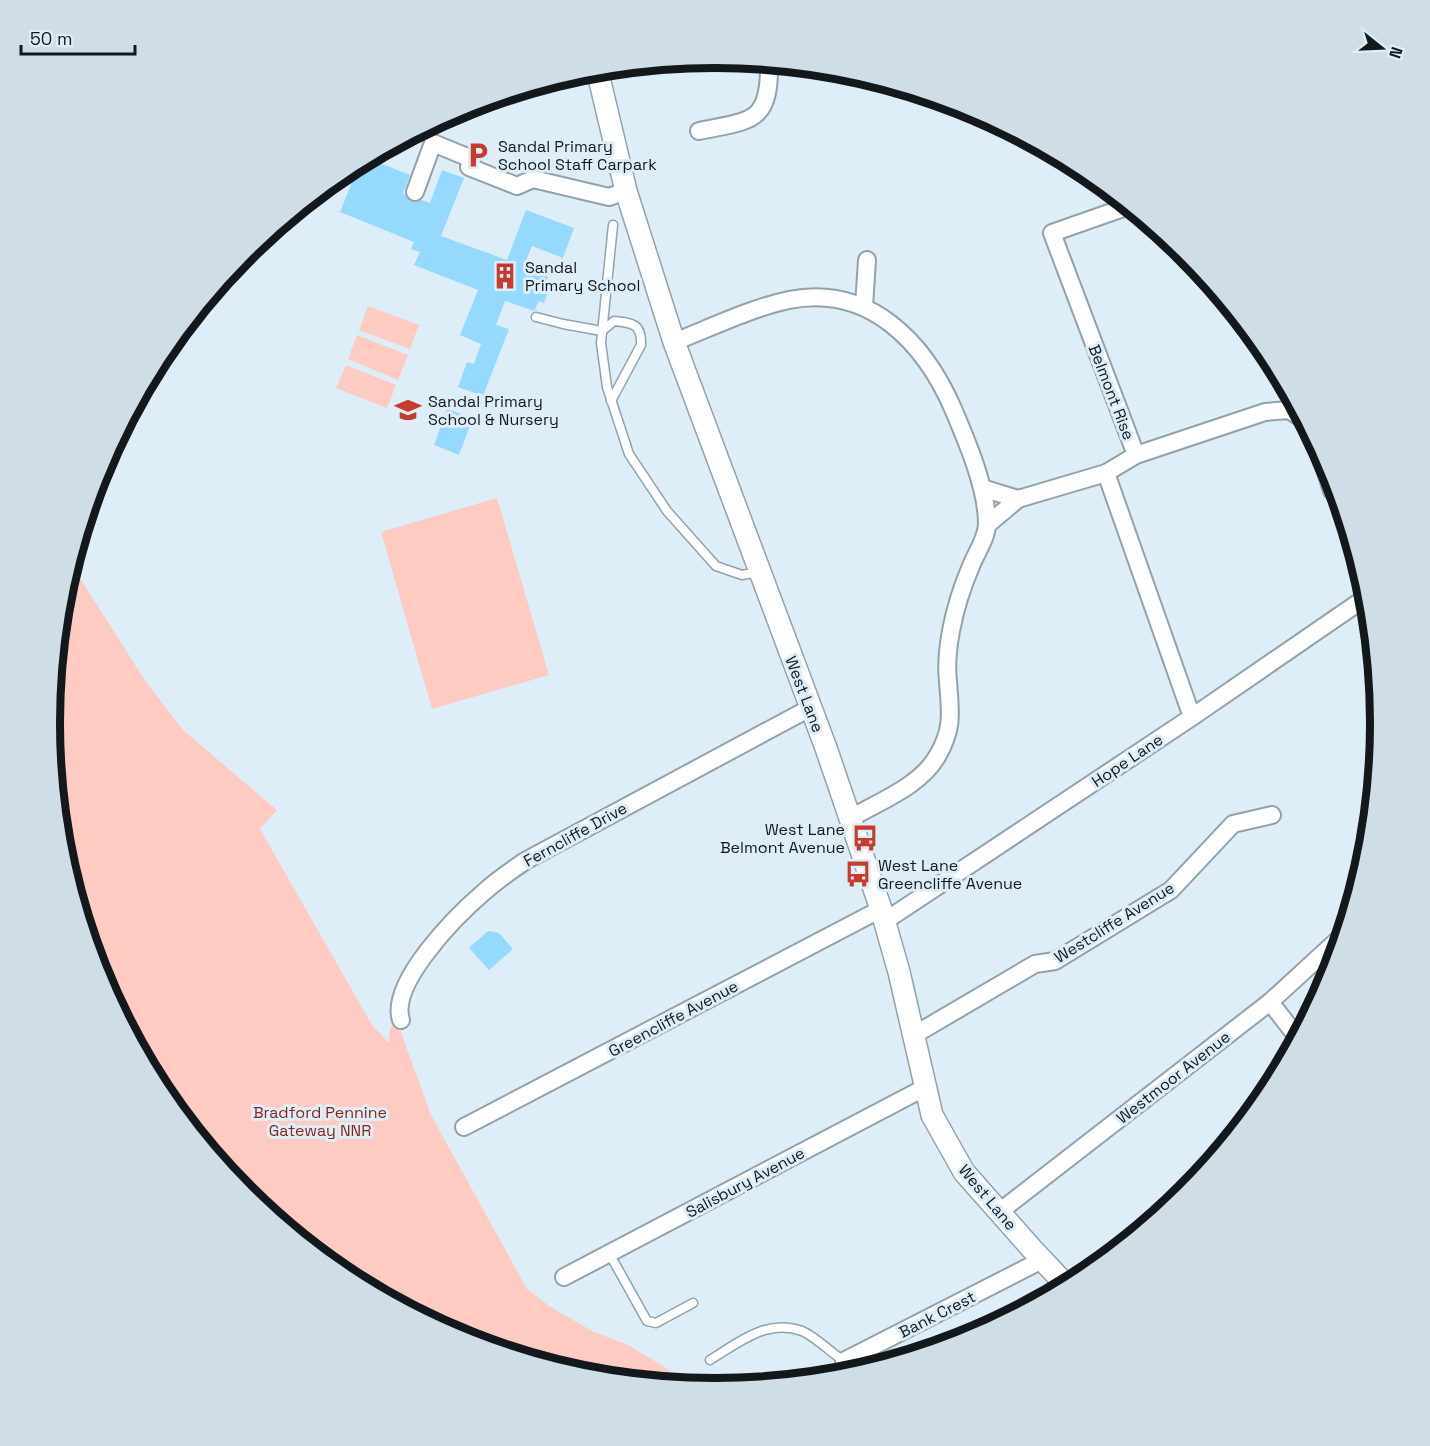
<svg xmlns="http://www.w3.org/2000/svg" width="1430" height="1446" font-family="'Space Grotesk',sans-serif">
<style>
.green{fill:#fdcbc2}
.building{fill:#95d9fd}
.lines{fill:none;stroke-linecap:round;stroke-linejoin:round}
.service-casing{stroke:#92a2ab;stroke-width:11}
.minor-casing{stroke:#92a2ab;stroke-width:20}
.tertiary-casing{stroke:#92a2ab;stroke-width:24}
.service{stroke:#fff;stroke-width:8}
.minor{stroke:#fff;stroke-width:16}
.tertiary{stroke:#fff;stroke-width:21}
.labels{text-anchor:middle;stroke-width:6;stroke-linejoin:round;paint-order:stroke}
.poi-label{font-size:16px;fill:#12181b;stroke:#deeef8;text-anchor:start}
.street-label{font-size:16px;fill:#12181b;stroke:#deeef8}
.park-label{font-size:16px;fill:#89251a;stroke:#deeef8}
.rim{fill:none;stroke:#12181b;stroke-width:8}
</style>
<rect width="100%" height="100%" fill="#deeef8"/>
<g class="green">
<polygon points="368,306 419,325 410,349 359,330"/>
<polygon points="357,335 408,355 398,380 348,359"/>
<polygon points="346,365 396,385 387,408 336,388"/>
<polygon points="497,498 549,675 432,709 381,532"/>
<polygon points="71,564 146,682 183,730 277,810 260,829 372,1025 389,1043 390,1029 396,1019 431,1115 527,1289 552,1308 592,1331 630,1346 666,1368 687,1386 585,1376 460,1338 345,1276 244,1193 161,1092 100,977 62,852 50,723 62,593"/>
</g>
<g class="building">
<polygon points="367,158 410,175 403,193 412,202 422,200 430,203 442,170 464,178 441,236 507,260 526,210 574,228 563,258 532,246 523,268 548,277 544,288 549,290 544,303 539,301 534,311 505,301 496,325 509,329 483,396 458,387 467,362 474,364 481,344 460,335 478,290 414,265 420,252 411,249 414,242 340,212 360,162"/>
<polygon points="447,409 473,418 459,455 434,445"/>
<polygon points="488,931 499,933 513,949 489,970 469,948"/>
</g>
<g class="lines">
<g class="service-casing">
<g id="service">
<polyline points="613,225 601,343 607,387 629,454 667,511 716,566 742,575 759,572"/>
<path d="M 536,317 L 563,324 L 602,331 L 614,321 C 633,323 642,324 641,345 L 611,401"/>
<polyline points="609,1253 647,1321 656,1323 693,1303"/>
<path d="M 710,1360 C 738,1343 767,1318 802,1331 C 813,1335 833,1354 844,1361"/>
</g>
</g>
<g class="minor-casing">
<g id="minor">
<polyline points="898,88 898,87"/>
<path d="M 699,131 C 751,120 770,124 769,63"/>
<polyline points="415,192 433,143 472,159 469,167 517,186 533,179 609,197 626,191"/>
<polyline points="1129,206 1052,233 1136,455 1106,473 1192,717"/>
<polyline points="864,306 867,260"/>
<path d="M 674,342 C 710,328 751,308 789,300 C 870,284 925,343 954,411 C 968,444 987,489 987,524 C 987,538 976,553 971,566 C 962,587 955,609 951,631 C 948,647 946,664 948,681 C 950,711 954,727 938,755 C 921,786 880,801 851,818"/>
<polyline points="1318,447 1332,491"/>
<polyline points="1136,455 1265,412 1289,410 1303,419"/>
<polyline points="982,488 1018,499 987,525"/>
<polyline points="1018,499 1106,473"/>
<polyline points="885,921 1192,717 1368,596"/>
<polyline points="1270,1002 1298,1038"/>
<path d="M 401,1020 C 389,983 457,915 484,892 C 497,880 511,871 525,861 L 810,708"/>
<polyline points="914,1035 1035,964 1055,961 1171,890 1233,824 1272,815"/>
<polyline points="464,1127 881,909"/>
<polyline points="999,1212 1270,1002 1342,936"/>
<polyline points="564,1277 926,1087"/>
<polyline points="851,1374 844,1361 1042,1260"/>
</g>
</g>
<g class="tertiary-casing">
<polyline id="tertiary" points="597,69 626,191 674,342 826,748 881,909 899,972 932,1115 964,1172 1032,1249 1067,1286"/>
</g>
<use href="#service" class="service"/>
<use href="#minor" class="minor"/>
<use href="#tertiary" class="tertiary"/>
</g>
<defs>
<g id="parking-bare" transform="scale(2.07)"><path d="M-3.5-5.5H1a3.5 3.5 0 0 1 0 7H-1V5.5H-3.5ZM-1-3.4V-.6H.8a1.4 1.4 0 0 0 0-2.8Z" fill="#c83b2c" stroke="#deeef8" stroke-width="2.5" paint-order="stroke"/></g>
<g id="building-bare" transform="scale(2.07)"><path d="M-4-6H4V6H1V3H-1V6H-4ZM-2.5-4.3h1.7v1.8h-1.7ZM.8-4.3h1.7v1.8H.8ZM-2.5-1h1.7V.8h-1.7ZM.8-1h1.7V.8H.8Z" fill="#c83b2c" stroke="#deeef8" stroke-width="2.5" paint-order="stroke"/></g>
<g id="school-bare" transform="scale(2.07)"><path d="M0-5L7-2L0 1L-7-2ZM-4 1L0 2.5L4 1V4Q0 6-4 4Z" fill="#c83b2c" stroke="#deeef8" stroke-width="2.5" paint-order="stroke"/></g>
<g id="bus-bare" transform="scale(2.07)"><path d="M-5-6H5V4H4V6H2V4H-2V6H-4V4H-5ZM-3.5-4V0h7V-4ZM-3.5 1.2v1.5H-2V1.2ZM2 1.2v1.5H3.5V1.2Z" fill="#c83b2c" stroke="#deeef8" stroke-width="2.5" paint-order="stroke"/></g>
</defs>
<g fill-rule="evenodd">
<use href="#parking-bare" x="478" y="155"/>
<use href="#building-bare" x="505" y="276"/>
<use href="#school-bare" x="408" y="410"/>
<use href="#bus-bare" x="865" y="838"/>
<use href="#bus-bare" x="858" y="874"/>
</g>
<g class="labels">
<g class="poi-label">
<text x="498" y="152">Sandal Primary<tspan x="498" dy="18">School Staff Carpark</tspan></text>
<text x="525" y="273">Sandal<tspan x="525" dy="18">Primary School</tspan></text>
<text x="428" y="407">Sandal Primary<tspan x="428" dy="18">School &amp; Nursery</tspan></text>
<text x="845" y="835" text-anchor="end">West Lane<tspan x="845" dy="18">Belmont Avenue</tspan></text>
<text x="878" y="871">West Lane<tspan x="878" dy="18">Greencliffe Avenue</tspan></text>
</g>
<g class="street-label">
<text transform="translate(1112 392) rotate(69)" y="6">Belmont Rise</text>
<text transform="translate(805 694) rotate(69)" y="6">West Lane</text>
<text transform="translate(1127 760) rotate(-34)" y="6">Hope Lane</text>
<text transform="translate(575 834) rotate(-29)" y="6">Ferncliffe Drive</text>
<text transform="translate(1114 922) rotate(-32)" y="6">Westcliffe Avenue</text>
<text transform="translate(673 1018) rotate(-28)" y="6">Greencliffe Avenue</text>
<text transform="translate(1173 1077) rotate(-38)" y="6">Westmoor Avenue</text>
<text transform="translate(745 1182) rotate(-28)" y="6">Salisbury Avenue</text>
<text transform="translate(988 1197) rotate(50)" y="6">West Lane</text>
<text transform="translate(937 1314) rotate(-27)" y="6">Bank Crest</text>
</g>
<g class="park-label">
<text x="320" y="1118">Bradford Pennine<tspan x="320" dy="18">Gateway NNR</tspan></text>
</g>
</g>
<path d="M0 0H1430V1446H0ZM60 723a655 655 0 1 1 1310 0a655 655 0 1 1-1310 0Z" fill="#cedde6" fill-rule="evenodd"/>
<path class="rim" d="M60 723a655 655 0 1 1 1310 0a655 655 0 1 1-1310 0Z"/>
<g transform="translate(1382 48) rotate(108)" stroke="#deeef8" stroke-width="4.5" paint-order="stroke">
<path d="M0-4.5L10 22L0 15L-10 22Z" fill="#12181b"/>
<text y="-9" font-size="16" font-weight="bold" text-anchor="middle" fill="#12181b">N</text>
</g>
<path d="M21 45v9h114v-9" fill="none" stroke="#12181b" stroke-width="3"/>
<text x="30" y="45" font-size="18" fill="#12181b" stroke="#deeef8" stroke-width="4.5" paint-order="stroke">50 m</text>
</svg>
